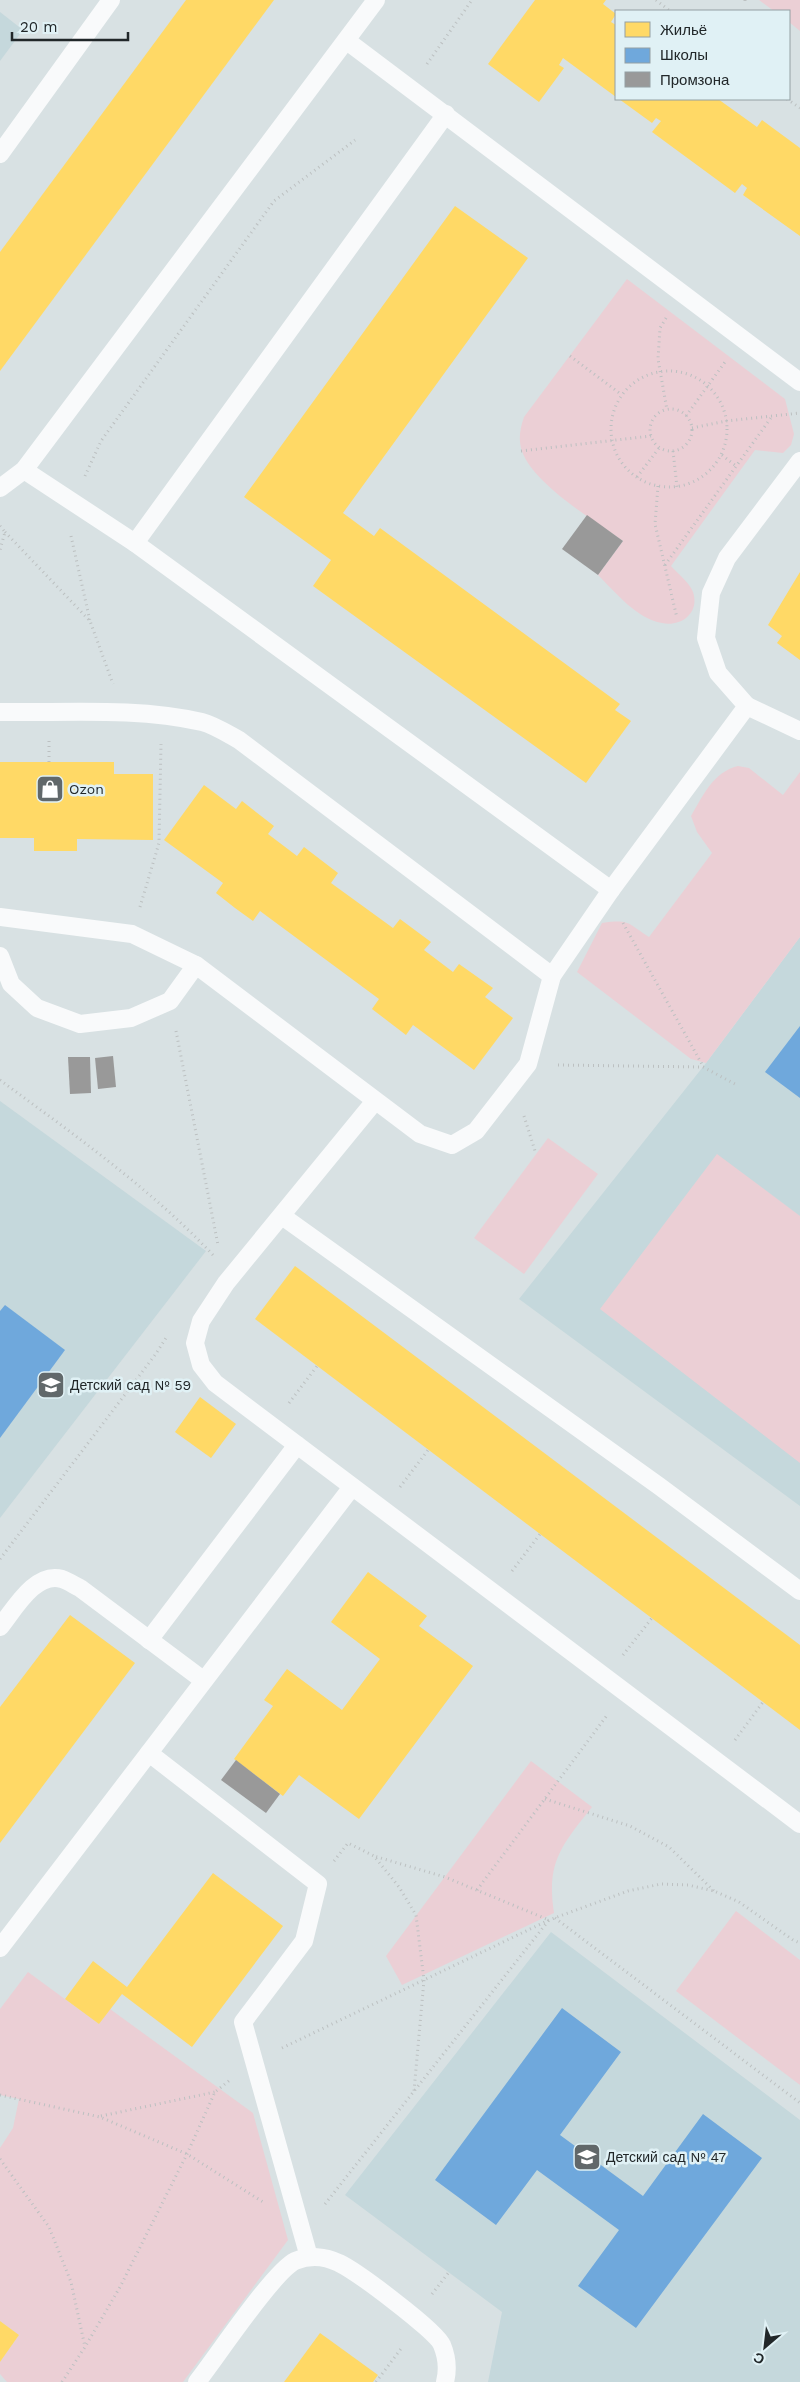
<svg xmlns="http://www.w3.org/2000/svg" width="800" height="2382" font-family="'Work Sans',sans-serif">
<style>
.built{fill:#c5d8dc}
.green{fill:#ebcfd5}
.homes{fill:#ffd966}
.schools{fill:#6fa8dc}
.industry{fill:#999}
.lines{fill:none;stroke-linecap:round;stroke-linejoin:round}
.path{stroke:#bcc0c1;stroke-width:3;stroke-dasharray:1 4;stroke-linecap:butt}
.lane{stroke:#f9fafb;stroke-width:18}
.labels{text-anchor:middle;stroke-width:5;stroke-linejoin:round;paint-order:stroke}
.poi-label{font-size:14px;fill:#212729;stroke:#e0f1f5;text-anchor:start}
</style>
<rect width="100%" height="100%" fill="#d8e1e3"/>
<g class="built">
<polygon points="0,12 23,30 0,61"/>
<polygon points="800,937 800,1506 519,1299 706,1063"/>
<polygon points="0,1101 206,1251 0,1518"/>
<polygon points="551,1932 800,2120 800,2382 488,2382 502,2312 345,2195"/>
</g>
<g class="green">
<polygon points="759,0 800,0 800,31 789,22 789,11 774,11"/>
<path d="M 627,279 L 785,399 L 794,434 L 791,445 L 783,453 L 755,450 L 671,566 C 678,574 689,582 693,592 C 700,613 681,627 662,623 C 637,619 615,592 598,575 L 623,541 C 595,521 533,484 522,451 C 518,440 520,428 524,417 Z"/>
<path d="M 738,766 L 749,768 L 783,795 L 800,772 L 800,937 L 706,1063 L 691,1059 L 577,972 L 602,923 C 630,919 627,923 649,937 L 712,853 L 697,832 L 691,816 C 703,796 713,772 738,766 Z"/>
<polygon points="548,1138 598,1174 524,1274 474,1238"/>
<polygon points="717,1154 800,1216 800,1463 600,1309"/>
<path d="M 531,1761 L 592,1807 C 562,1845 546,1862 554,1913 L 402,1985 L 386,1956 Z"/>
<polygon points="736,1911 800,1960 800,2085 676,1991"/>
<polygon points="28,1972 99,2024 110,2009 253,2113 288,2240 183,2382 7,2382 0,2374 0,2362 19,2335 0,2321 0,2148 13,2128 19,2099 0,2095 0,2009"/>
</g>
<g class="homes">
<polygon points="186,0 274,0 0,371 0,252"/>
<polygon points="535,0 606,0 603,4 616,14 611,22 616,25 616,97 563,58 559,65 564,68 539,102 488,64"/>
<polygon points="619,99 718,99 757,127 762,120 800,148 800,236 743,195 747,188 742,184 735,193 652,132 661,121 656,118 652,123"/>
<polygon points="455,206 528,258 343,513 374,536 380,528 620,704 615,710 631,721 586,783 313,586 331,560 244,497"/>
<polygon points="800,572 800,660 777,643 782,636 768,625"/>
<polygon points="0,762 114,762 114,774 153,774 153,840 77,839 77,851 34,851 34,838 0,838"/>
<polygon points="204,785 236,809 242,801 274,826 268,834 297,856 304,847 338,873 331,883 393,928 400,919 431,942 424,950 453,972 459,964 493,988 485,997 513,1018 474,1070 413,1025 406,1035 372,1009 379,999 260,911 253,921 235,908 216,893 223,883 164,840"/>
<polygon points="295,1266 800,1645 800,1730 255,1319"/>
<polygon points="200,1397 236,1424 211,1458 175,1432"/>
<polygon points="368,1572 427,1616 419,1626 473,1666 359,1819 299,1775 283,1796 234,1759 273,1706 264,1700 287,1669 342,1710 380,1659 331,1622"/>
<polygon points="70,1615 135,1663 0,1843 0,1707"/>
<polygon points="213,1873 283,1926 192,2047 122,1994 99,2024 65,1999 93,1961 127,1987"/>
<polygon points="0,2321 19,2335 0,2362"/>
<polygon points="320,2333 378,2375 373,2382 284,2382"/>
</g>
<g class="schools">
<polygon points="800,1026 800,1098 765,1072"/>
<polygon points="5,1305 65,1350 0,1438 0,1311"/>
<polygon points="562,2008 621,2052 560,2135 643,2196 703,2114 762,2158 636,2328 578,2286 619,2230 537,2170 496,2225 435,2180"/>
</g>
<g class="industry">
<polygon points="587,515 623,541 598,575 562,549"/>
<polygon points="113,1056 116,1087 98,1089 95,1058"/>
<polygon points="68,1057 90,1057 91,1093 70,1094"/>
<polygon points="236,1760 280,1794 266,1813 221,1780"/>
</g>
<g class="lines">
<g class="path">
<polyline points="656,0 670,11"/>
<polyline points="745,0 745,1"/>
<polyline points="427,64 472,0"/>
<polyline points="787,99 800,108"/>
<polyline points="666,318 660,328 658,359 667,410"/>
<polyline points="570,356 622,395"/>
<circle cx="669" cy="429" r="58"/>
<circle cx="671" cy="430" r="21"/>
<polyline points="686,416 725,362"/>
<polyline points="692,428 726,421 800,413"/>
<polyline points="521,451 651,436"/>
<polyline points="673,451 677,487"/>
<polyline points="722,455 736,466"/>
<polyline points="85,476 101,441 274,201 355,140"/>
<polyline points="637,477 659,448"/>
<polyline points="658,486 655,524 677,618"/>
<polyline points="0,526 5,532 0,550"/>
<polyline points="5,532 90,621 113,684"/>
<polyline points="71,536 90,621"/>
<polyline points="665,565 773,415"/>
<polyline points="49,762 49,740"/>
<polyline points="140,907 159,843 161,744"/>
<polyline points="623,923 703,1066"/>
<polyline points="176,1031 218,1245"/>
<polyline points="558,1065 703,1067 735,1084"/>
<path d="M 0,1080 C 73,1134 150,1188 213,1255"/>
<polyline points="524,1116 536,1154"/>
<polyline points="289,1403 317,1366"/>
<polyline points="400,1487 428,1450"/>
<polyline points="0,1559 155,1355 166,1338"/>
<polyline points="512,1571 540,1534"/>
<polyline points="623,1655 652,1618"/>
<polyline points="735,1740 763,1702"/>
<polyline points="545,1799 630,1826 669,1847 714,1891"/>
<polyline points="334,1861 348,1843 374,1856 399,1887 416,1915 424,1980 414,2091"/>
<polyline points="477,1890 608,1714"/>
<polyline points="555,1918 800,2103"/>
<polyline points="282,2048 549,1920 628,1891 661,1884 688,1885 714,1891 739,1902 793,1940 800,1943"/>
<polyline points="0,2095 100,2117 187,2154 263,2202"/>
<polyline points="101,2116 215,2092"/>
<polyline points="0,2159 49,2227 71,2282 85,2347"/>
<polyline points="325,2204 549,1920 445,1877 374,1856"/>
<polyline points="432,2294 449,2272"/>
<polyline points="62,2382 85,2347 120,2287 187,2154 215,2092 230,2080"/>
<polyline points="376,2382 403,2346"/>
</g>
<g class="lane">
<polyline points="347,41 800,382"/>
<polyline points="0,154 111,0"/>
<polyline points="24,470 135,543 611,890"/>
<polyline points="0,488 24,470 376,0"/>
<polyline points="135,543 446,114"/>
<polyline points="747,706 800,731"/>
<path d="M 0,712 C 66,713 136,707 202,722 C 214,725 228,734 239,740 L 552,976"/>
<polyline points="0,917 132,934 196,965 420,1134 452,1145 476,1131 528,1064 552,976 611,890 747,706 718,673 706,638 711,593 727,558 800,461"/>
<polyline points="0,956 11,984 37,1008 80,1024 131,1018 170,1001 196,965"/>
<polyline points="375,1101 226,1283 201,1321 195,1343 201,1365 215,1383 800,1824"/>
<polyline points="282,1216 659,1486 800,1591"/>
<path d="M 0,1627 C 14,1610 35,1571 62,1579 C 68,1581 74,1585 80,1588 L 203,1680"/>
<polyline points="149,1640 297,1445"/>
<polyline points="149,1753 318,1884 304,1941 243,2022 309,2257"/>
<polyline points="0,1948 352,1487"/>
<path d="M 197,2382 C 216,2358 273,2272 295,2261 C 309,2255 325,2256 339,2263 C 356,2271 437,2331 442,2345 C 447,2357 448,2370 445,2382"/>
</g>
</g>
<defs>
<g id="shop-square" transform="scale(1.4375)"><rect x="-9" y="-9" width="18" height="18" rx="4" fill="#61686a" stroke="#e0f1f5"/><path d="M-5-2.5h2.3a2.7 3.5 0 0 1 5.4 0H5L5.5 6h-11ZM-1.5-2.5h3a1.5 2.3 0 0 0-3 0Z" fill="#fff"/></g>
<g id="school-square" transform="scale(1.4375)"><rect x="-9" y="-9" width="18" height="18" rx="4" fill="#61686a" stroke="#e0f1f5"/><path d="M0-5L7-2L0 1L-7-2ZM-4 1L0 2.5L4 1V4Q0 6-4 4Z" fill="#fff"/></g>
</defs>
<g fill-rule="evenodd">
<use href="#shop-square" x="50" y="789"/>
<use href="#school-square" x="51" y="1385"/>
<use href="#school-square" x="587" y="2157"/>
</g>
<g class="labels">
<g class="poi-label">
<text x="69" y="794">Ozon</text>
<text x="70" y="1390">Детский сад № 59</text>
<text x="606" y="2162">Детский сад № 47</text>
</g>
</g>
<rect x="615" y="10" width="175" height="90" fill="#e0f1f5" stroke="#94a0a3"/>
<rect x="625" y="22" width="25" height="15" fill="#ffd966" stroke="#94a0a3"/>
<text x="660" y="35" font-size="15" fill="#212729">Жильё</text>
<rect x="625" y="48" width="25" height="15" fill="#6fa8dc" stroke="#94a0a3"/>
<text x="660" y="60" font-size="15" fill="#212729">Школы</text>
<rect x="625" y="72" width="25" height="15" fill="#999999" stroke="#94a0a3"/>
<text x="660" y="85" font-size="15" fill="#212729">Промзона</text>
<g transform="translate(765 2347) rotate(208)" stroke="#e0f1f5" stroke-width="4" paint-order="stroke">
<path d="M0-4L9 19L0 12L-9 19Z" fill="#212729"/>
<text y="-8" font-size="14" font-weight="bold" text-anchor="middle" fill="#212729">С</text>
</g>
<path d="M12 32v8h116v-8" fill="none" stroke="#212729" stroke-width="2.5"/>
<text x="20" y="32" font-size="15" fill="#212729" stroke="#e0f1f5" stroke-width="4" paint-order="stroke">20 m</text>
</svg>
